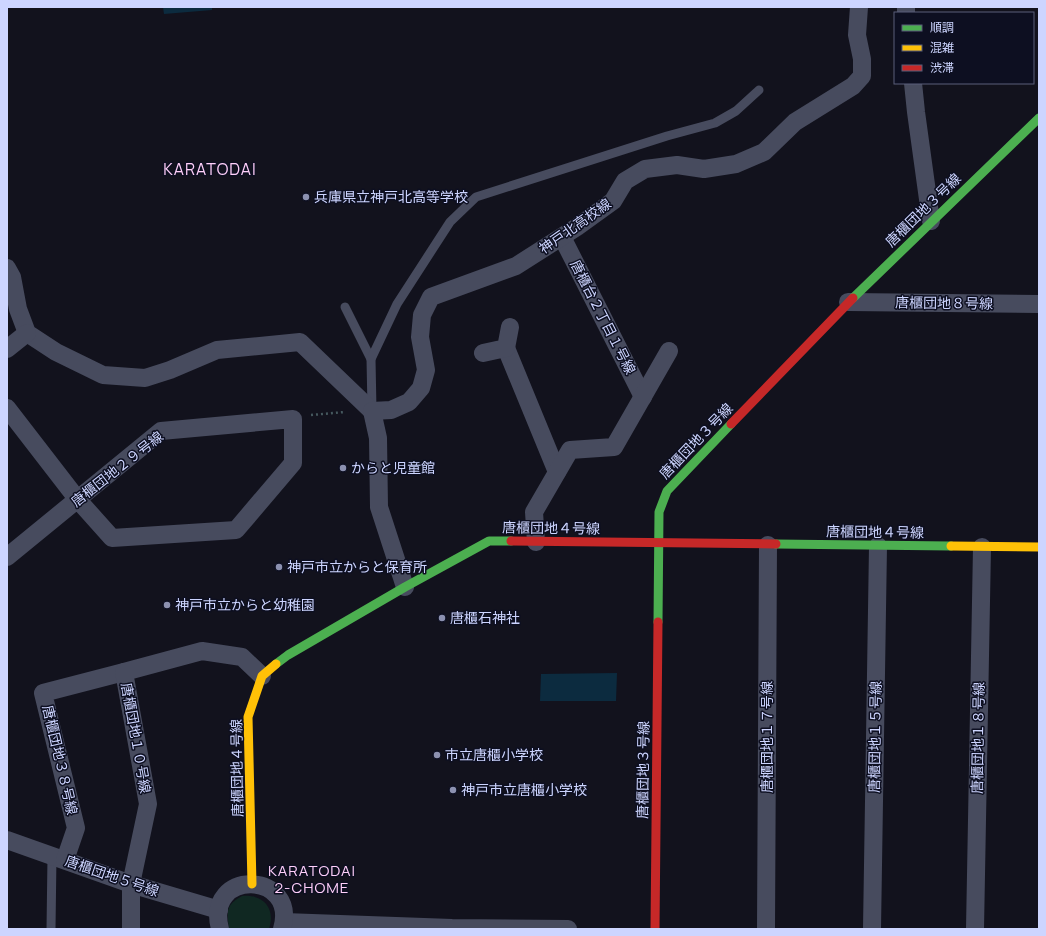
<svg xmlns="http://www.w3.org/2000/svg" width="1046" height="936" font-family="Manrope,'Noto Sans JP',sans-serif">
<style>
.green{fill:#102822}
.water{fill:#0c2b3f}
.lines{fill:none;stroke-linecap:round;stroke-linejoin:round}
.path{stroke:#45585e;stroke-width:2.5;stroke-dasharray:2 3;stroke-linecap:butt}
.lane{stroke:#474b5e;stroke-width:9}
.street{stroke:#474b5e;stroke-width:18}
.fast{stroke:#4caf50;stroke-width:9}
.slow{stroke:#ffc107;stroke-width:9}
.jam{stroke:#c62828;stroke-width:9}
.poi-dot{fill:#8c91b0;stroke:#0d0f21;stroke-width:1.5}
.labels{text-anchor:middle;stroke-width:3;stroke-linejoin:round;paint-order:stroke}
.poi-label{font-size:14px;fill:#cdd5ff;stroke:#0d0f21;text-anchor:start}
.street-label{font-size:14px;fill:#cdd5ff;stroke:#0d0f21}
.neighbourhood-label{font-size:15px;letter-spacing:1px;fill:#ffcffa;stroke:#0d0f21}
.quarter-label{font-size:16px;letter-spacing:1px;fill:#ffcffa;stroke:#0d0f21}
</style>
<rect width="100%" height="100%" fill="#12121d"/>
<path class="green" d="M 242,896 C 263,894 276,908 269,929 L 229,929 C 227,912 225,905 242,896 Z"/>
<g class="water">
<polygon points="163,7 212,7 212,10 164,14"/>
<polygon points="617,673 616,701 540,701 541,674"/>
</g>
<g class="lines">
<polyline class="path" points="311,415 345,412"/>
<g class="lane">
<polyline points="345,307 371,359"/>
<polyline points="372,410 371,359 397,304 450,222 476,197 667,136 715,123 736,111 759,90"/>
<polyline points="51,929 52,856"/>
</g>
<g class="street">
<polyline points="906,7 906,13"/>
<polyline points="913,83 916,112 931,221"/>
<polyline points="562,237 643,397"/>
<polyline points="7,268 12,277 18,309 27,333 56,352 103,375 145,378 170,370 217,350 300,342 372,411"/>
<polyline points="848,302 1039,304"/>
<polyline points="506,348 557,472"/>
<polyline points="7,349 27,333"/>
<polyline points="483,353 506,348 510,327"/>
<polyline points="7,408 78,500 112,538 236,530 293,463 293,419 161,431 7,557"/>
<polyline points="536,542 534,512 570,450 614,447 669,351"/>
<polyline points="405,587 379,507 378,438 372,411 391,410 409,402 421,388 426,370 420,337 422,315 431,297 516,266 577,227 613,201 625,181 645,169 677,165 704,169 736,164 764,152 795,122 853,86 862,76 862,59 857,35 859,7"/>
<polyline points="7,840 131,884 219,910"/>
<polyline points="65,860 76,828 43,693 124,672"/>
<polyline points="284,922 452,928 568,929"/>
<polyline points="131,929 131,884 148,804 124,672 202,651 242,657 262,676"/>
<path d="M 220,929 C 204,868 299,871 282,929"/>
<polyline points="766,929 768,545"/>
<polyline points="872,929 878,546"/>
<polyline points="975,929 982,547"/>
</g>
<g class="fast">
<polyline points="853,298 1039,118"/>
<polyline points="776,544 951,546"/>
<polyline points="658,622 659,512 667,491 731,424"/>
<polyline points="276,664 288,655 405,587 489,541 511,541"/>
</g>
<g class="slow">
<polyline points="951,546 1039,547"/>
<polyline points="252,884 248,717 262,676 276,664"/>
</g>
<g class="jam">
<polyline points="731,424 853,298"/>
<polyline points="511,541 776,544"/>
<polyline points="655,929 658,622"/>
</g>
</g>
<g class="poi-dot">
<circle cx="306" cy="197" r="4"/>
<circle cx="343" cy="468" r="4"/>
<circle cx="279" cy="567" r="4"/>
<circle cx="167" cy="605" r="4"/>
<circle cx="442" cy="618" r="4"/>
<circle cx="437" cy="755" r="4"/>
<circle cx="453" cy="790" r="4"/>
</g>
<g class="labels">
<g class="poi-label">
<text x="314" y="202">兵庫県立神戸北高等学校</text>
<text x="351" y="473">からと児童館</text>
<text x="287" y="572">神戸市立からと保育所</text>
<text x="175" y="610">神戸市立からと幼稚園</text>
<text x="450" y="623">唐櫃石神社</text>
<text x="445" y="760">市立唐櫃小学校</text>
<text x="461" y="795">神戸市立唐櫃小学校</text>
</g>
<g class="street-label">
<text transform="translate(923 210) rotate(-44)" y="5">唐櫃団地３号線</text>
<text transform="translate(575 226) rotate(-35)" y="5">神戸北高校線</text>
<text transform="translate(944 303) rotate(1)" y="5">唐櫃団地８号線</text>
<text transform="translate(603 317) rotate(63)" y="5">唐櫃台２丁目１号線</text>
<text transform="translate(696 441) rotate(-46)" y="5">唐櫃団地３号線</text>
<text transform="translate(117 469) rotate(-38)" y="5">唐櫃団地２９号線</text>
<text transform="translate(551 528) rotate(1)" y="5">唐櫃団地４号線</text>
<text transform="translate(875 532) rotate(1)" y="5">唐櫃団地４号線</text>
<text transform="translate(767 737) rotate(-90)" y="5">唐櫃団地１７号線</text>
<text transform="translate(875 737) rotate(-89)" y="5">唐櫃団地１５号線</text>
<text transform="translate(136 738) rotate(80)" y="5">唐櫃団地１０号線</text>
<text transform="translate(978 738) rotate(-89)" y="5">唐櫃団地１８号線</text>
<text transform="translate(60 760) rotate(77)" y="5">唐櫃団地３８号線</text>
<text transform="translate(237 768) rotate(-91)" y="5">唐櫃団地４号線</text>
<text transform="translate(643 770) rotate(-89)" y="5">唐櫃団地３号線</text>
<text transform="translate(112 876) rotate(19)" y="5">唐櫃団地５号線</text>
</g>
<g class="neighbourhood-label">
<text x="312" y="876">KARATODAI<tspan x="312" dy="17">2-CHOME</tspan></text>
</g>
<g class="quarter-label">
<text x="210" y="175">KARATODAI</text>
</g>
</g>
<rect width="1046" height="936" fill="none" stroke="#cdd5ff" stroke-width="16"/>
<rect x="894" y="12" width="140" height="72" fill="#0d0f21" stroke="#5a5e7a"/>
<rect x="902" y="25" width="20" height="6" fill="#4caf50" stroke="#5a5e7a"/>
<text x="930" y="32" font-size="12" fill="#cdd5ff">順調</text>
<rect x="902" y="45" width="20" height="6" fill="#ffc107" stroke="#5a5e7a"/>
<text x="930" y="52" font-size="12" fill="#cdd5ff">混雑</text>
<rect x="902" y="65" width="20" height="6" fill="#c62828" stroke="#5a5e7a"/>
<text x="930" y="72" font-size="12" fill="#cdd5ff">渋滞</text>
</svg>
